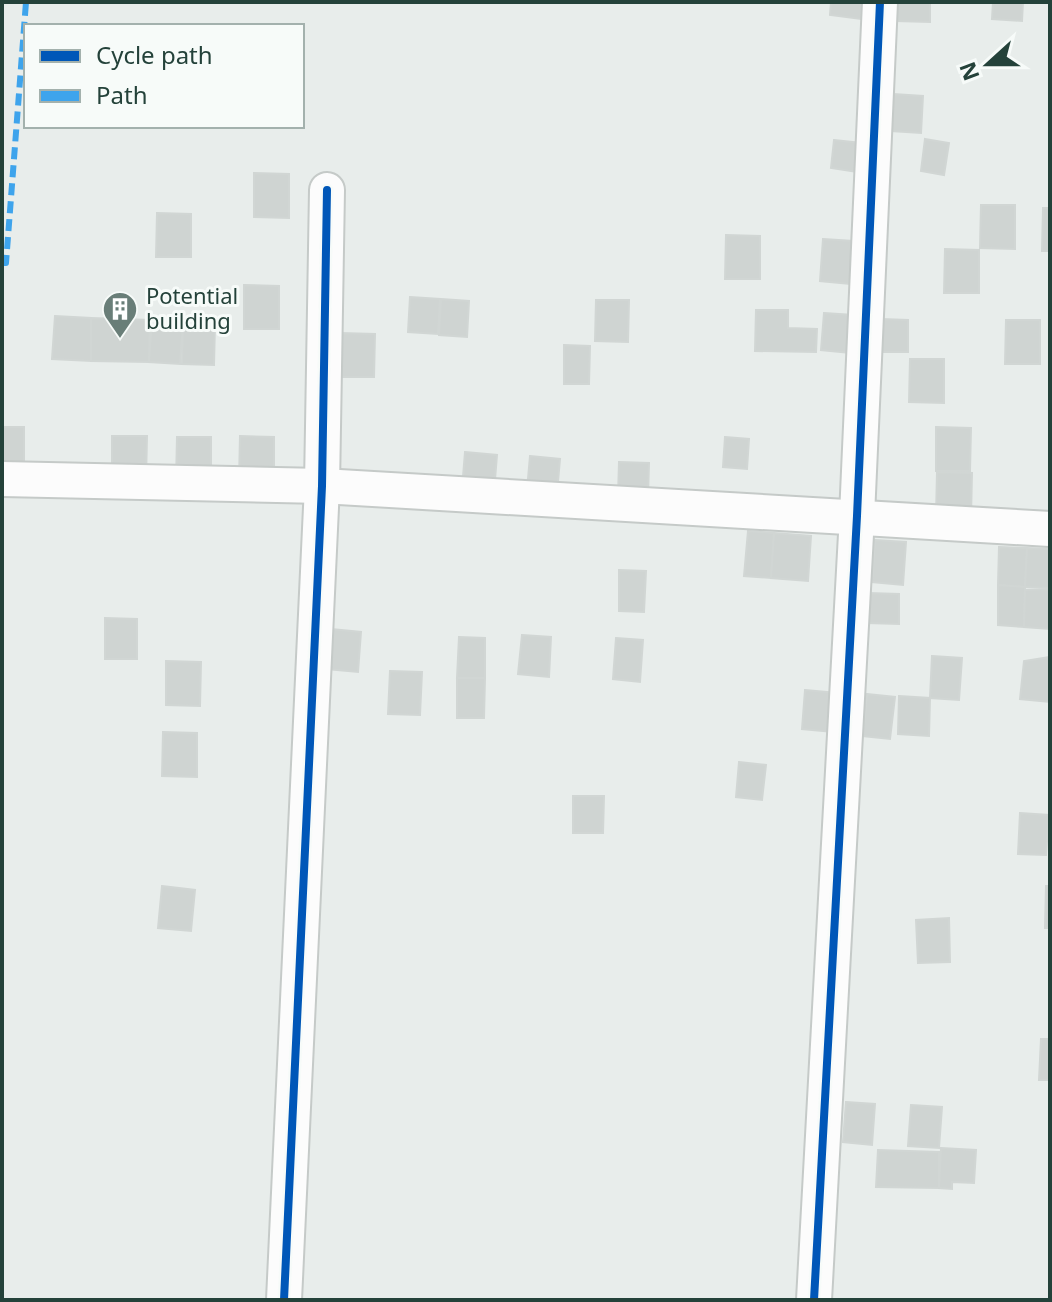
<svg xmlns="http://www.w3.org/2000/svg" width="1052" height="1302" font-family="'Noto Sans',sans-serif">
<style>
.building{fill:#cfd4d2;stroke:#d1d6d4;stroke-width:2}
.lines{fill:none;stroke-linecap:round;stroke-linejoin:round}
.street-casing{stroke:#c5cac8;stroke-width:38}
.street{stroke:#fcfcfc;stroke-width:34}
.quiet{stroke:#3ea4ec;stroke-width:6;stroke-dasharray:12 6;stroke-linecap:butt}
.cycleway-casing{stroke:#f7fbf9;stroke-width:13}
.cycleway{stroke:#0057b8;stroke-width:8}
.labels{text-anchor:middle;stroke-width:6;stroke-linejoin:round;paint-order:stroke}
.poi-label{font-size:22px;fill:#24423a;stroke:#f7fbf9;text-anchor:start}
</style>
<rect width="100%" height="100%" fill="#e8edeb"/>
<g class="building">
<polygon points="831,2 870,2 861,19 830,15"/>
<polygon points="896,2 930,2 930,22 896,21"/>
<polygon points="993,2 1023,2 1022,21 992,19"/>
<polygon points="893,94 923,96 921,133 891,131"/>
<polygon points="925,139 949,143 944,175 921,171"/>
<polygon points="834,140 861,143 858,172 831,168"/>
<polygon points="254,173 289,174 289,218 254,217"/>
<polygon points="981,205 1015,205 1015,249 980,248"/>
<polygon points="1043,208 1050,208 1050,251 1042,251"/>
<polygon points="157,213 191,214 191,257 156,257"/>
<polygon points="726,235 760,236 760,279 725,279"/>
<polygon points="823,239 853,241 850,284 820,281"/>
<polygon points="945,249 979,250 979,293 944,293"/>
<polygon points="244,285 279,286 279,329 244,329"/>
<polygon points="410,297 440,299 438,334 408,332"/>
<polygon points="441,299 469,301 467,337 439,335"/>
<polygon points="596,300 629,300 628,342 595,341"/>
<polygon points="756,310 788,310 788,328 817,329 816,352 755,351"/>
<polygon points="824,313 853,315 850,353 821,350"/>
<polygon points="55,316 91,318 91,361 52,359"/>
<polygon points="91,318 150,320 149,362 91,361"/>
<polygon points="881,319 908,320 908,352 881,352"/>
<polygon points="152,320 183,322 180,364 149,362"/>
<polygon points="1006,320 1040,320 1040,364 1005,364"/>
<polygon points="183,322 215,323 214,365 182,364"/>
<polygon points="340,333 375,334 374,377 340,377"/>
<polygon points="564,345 590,346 589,384 564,384"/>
<polygon points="910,359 944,359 944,403 909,402"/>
<rect x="2" y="427" width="22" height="44"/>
<polygon points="936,427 971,428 970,471 936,471"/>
<polygon points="112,436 147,436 146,480 112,480"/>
<polygon points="240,436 274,437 274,481 239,480"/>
<polygon points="177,437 211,437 211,481 176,481"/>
<polygon points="725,437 749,439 747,469 723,467"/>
<polygon points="465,452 497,455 494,492 462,489"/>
<polygon points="530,456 560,459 557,493 527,490"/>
<polygon points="619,462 649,463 648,497 618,496"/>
<polygon points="937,472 972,473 971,517 936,516"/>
<polygon points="748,531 774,533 771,578 744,576"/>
<polygon points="774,533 811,536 808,581 771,578"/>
<polygon points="875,540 906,542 903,585 872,582"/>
<polygon points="999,547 1027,548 1025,587 998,585"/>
<polygon points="1027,548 1050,549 1050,588 1025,587"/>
<polygon points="619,570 646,571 644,612 619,611"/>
<polygon points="998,585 1025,587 1024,627 998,625"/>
<polygon points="1050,589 1050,629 1024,627 1025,590"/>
<polygon points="868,593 899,594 899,624 867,623"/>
<polygon points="105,618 137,619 137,659 105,659"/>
<polygon points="331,629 361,632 358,672 327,669"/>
<polygon points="522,635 551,637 549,677 518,674"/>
<polygon points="459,637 485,638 485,678 457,678"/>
<polygon points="616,638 643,640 640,682 613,679"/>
<polygon points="932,656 962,658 959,700 930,698"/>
<polygon points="1050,657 1050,702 1020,699 1024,661"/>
<polygon points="166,661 201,662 200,706 166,705"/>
<polygon points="390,671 422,672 420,715 388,714"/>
<polygon points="457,678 485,678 484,718 457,718"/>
<polygon points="805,690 837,693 833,732 802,729"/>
<polygon points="867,694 895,697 890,739 863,736"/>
<polygon points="899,696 930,698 929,736 898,734"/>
<polygon points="163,732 197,733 197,777 162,776"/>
<polygon points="739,762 766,765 762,800 736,797"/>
<polygon points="573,796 604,796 603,833 573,833"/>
<polygon points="1020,813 1049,815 1046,855 1018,854"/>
<polygon points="162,886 195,890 191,931 158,928"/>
<polygon points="1046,886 1050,886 1050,928 1045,928"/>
<polygon points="949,918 950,962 918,963 916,920"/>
<polygon points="1041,1039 1050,1039 1050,1080 1039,1080"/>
<polygon points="846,1102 875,1104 872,1145 843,1142"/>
<polygon points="911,1105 942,1107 939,1148 908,1146"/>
<polygon points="941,1148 976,1150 974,1183 952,1182 952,1189 939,1188"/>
<polygon points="878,1150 939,1152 939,1188 876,1187"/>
</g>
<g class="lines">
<g class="street-casing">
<g id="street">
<polyline points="2,479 322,486 1050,529"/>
<polyline points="284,1300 322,486 327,190"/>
<polyline points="814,1300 857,516 880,2"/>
</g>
</g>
<use href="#street" class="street"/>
<polyline class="quiet" points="2,263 6,263 26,2"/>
<g class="cycleway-casing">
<g id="cycleway">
<polyline points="284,1300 322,486 327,190"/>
<polyline points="814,1300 857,516 880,2"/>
</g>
</g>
<use href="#cycleway" class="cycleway"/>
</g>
<defs>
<g id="building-pin" transform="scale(1.8)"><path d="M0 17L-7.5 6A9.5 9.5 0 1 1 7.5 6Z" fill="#697e78" stroke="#f7fbf9"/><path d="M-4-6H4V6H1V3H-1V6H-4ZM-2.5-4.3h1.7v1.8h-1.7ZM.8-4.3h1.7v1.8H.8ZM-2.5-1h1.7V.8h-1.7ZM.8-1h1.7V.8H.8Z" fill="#fff"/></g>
</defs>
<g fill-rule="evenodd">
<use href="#building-pin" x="120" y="309"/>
</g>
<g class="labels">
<g class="poi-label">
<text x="146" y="304">Potential<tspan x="146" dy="25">building</tspan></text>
</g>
</g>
<rect width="1052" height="1302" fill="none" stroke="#24423a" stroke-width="8"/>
<rect x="24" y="24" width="280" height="104" fill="#f7fbf9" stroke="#a3b1ad" stroke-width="2"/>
<rect x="40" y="50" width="40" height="12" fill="#0057b8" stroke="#a3b1ad" stroke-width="2"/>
<text x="96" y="64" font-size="24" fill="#24423a">Cycle path</text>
<rect x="40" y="90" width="40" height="12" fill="#3ea4ec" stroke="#a3b1ad" stroke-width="2"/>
<text x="96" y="104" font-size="24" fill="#24423a">Path</text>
<g transform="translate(988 64) rotate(249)" stroke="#f7fbf9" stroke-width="6" paint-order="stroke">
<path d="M0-6L14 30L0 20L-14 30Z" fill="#24423a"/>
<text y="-12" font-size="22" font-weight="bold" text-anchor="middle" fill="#24423a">N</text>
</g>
</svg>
